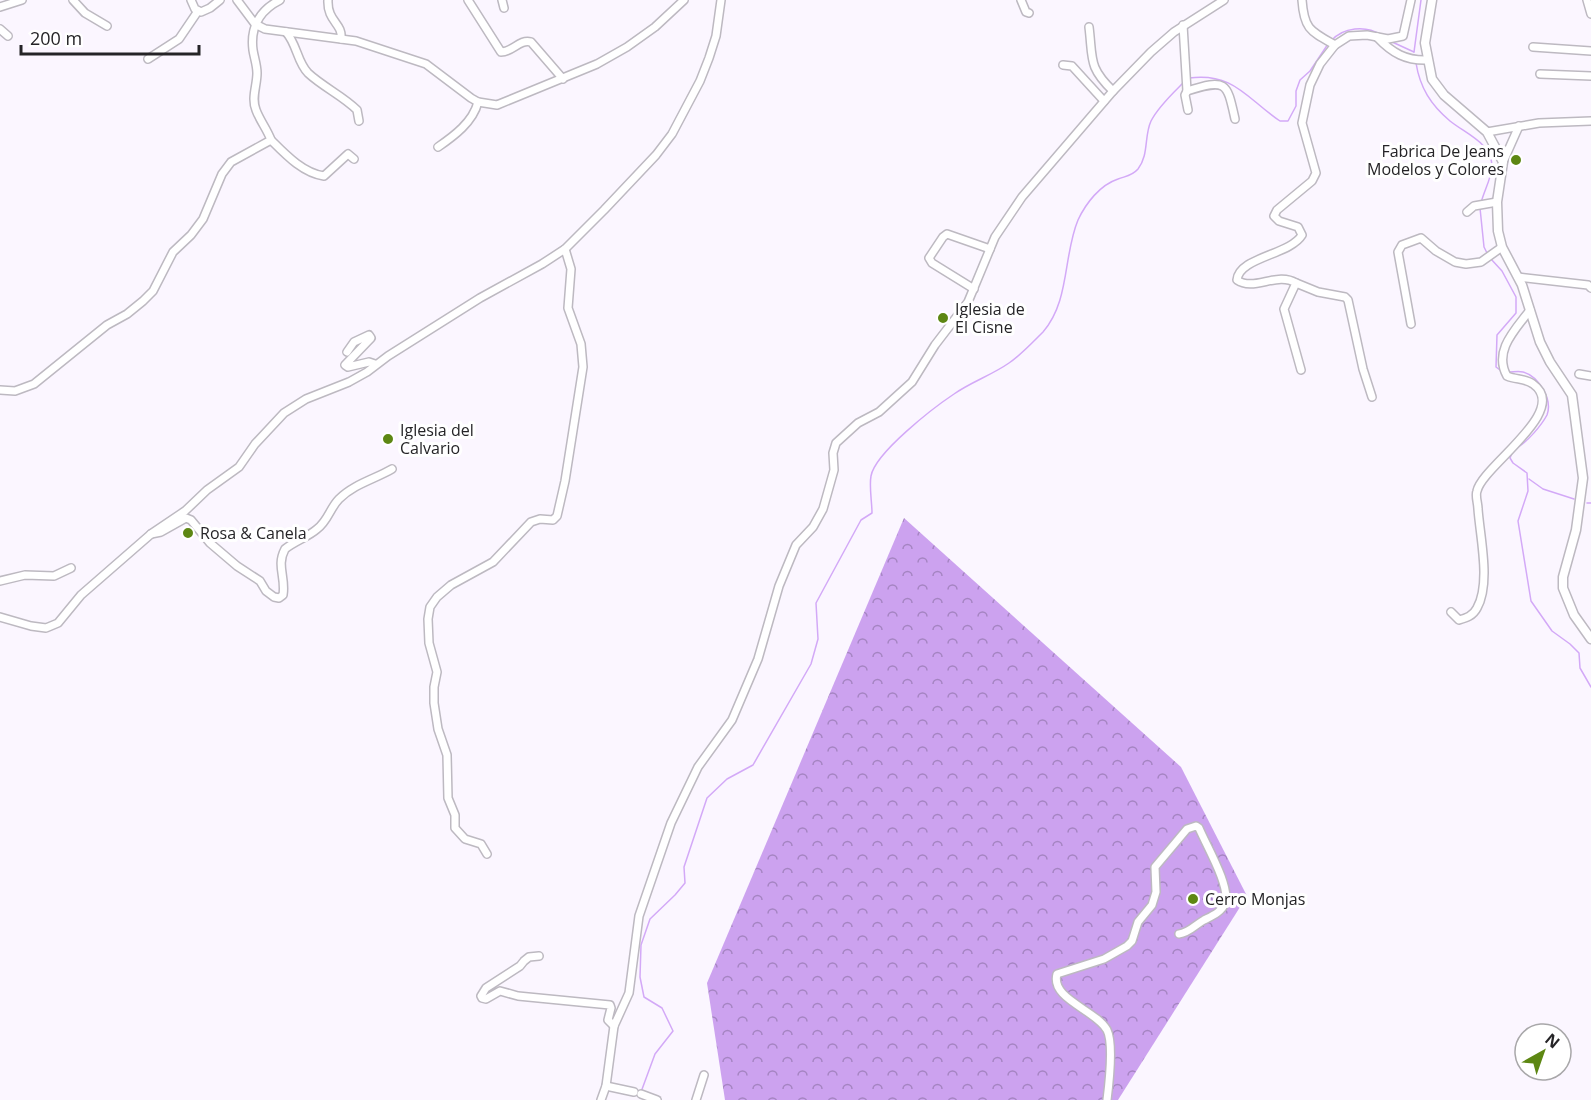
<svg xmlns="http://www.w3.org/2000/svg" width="1591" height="1100" font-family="'Open Sans',sans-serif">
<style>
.forest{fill:url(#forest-crowns)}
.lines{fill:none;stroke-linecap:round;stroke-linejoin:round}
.stream{stroke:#d3a9f7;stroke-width:1.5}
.minor-casing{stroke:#bdb9c1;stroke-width:10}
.major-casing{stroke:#bdb9c1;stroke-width:11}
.minor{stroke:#fff;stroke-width:7}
.major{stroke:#fff;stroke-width:8}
.poi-dot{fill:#5d8713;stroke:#fff;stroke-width:2}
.labels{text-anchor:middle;stroke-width:6;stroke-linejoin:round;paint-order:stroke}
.poi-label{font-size:16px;fill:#252427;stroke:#fff;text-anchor:start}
</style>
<defs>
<pattern id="forest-crowns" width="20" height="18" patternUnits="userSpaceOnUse" patternTransform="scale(1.5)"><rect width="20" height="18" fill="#cca2ef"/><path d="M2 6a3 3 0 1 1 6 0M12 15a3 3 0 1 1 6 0" fill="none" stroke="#a584c2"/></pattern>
</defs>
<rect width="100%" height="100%" fill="#fbf6ff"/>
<polygon class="forest" points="904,518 1181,767 1247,896 1118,1100 725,1100 707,983"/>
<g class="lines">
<g class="stream">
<path d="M 1331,41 C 1343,27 1366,25 1381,35"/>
<polyline points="1390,41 1414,52"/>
<polyline points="1414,52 1421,0"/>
<path d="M 1416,63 C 1420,88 1431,105 1450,121 C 1466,134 1492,143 1492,167 C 1491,179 1484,191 1481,203"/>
<path d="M 1189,78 C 1234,72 1247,99 1280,121 L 1288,121 L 1296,106 L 1296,91 L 1300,80 L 1310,71 L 1328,44"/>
<polyline points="1480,208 1484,247 1487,253"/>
<polyline points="1491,259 1502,271 1516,297 1516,313 1497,335 1496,367 1504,373"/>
<path d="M 1508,372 C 1513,372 1519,371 1523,372 C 1538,376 1553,399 1547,415 C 1541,426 1528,441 1518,447"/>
<polyline points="1512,453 1510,458 1513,463 1527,473 1528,491 1518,521 1531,601 1552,631 1570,644 1579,653 1580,668 1591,687"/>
<polyline points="1529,479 1543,489 1574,499"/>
<polyline points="1587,503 1591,503"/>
<path d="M 641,1092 L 655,1054 L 673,1031 L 662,1008 L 644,997 L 640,977 L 641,945 L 650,919 L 675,895 L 685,883 L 684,867 L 707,798 L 727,779 L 753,765 L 811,664 L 818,639 L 816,603 L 861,520 L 872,513 C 872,502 869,487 871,476 C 875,453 933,408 954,394 C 971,382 992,375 1009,363 C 1021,355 1033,342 1043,332 C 1070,301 1063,256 1078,220 C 1086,203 1100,185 1118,179 C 1126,176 1132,176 1138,169 C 1149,155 1144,136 1151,121 C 1158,107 1172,94 1183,83"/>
</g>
<g class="minor-casing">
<g id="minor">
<polyline points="73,0 85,13 107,26"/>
<polyline points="191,0 195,9 201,12 210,8 220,0"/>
<polyline points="237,0 255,24 265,29 356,41 426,64 471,98 478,102 497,105 597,64 627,47 655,27 684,0"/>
<path d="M 328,0 C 327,22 343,23 341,39"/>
<path d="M 468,0 L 501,52 C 513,52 519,39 531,42 L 563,79"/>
<polyline points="502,0 504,8"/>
<polyline points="1021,0 1026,12 1029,13"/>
<path d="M 1302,0 C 1304,29 1310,31 1335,45"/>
<polyline points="1587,0 1591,14"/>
<polyline points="0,7 22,0"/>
<polyline points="1183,25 1187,91"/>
<path d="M 1089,27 C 1093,59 1088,67 1113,91"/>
<polyline points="0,29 8,36"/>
<path d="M 286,32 C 297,44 297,62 308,73 C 323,87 343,96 357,110 L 359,121"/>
<path d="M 1377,37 C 1392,53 1406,61 1428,60"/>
<polyline points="1533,47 1591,51"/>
<polyline points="148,59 179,39 198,11"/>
<polyline points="1063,65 1072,66 1104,101"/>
<polyline points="1540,74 1591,76"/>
<path d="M 1188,110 L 1185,95 L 1187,91 C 1227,78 1227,83 1235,119"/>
<polyline points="1487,132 1539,123 1591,121"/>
<path d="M 271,140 C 286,155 303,173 324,176 L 348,154 L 354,159"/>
<path d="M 438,147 C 454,136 473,122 478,102"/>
<polyline points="1503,162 1519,126"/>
<polyline points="1467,212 1474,206 1497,202"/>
<polyline points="1518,277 1588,285 1591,288"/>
<polyline points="1296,283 1318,292 1345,297 1348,300 1363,369 1372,397"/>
<polyline points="974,289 932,263 929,258 943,237 947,234 990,249"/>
<polyline points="1411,324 1398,252 1402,245 1421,238 1436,251 1455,262 1466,264 1481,262 1502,247"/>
<polyline points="347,352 354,342 369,335 371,338 345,365 348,367 369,362 375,364"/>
<path d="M 1301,370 L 1284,309 L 1296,283 C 1277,271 1254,292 1237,280 C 1239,257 1290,255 1302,235 L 1298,227 L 1279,221 L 1274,216 L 1277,210 L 1312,181 L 1316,173 L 1302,123 L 1310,85 L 1320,64 L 1335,45 L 1349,36 L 1367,35 L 1388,39 L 1403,36 L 1411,0"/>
<polyline points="1579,374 1591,376"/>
<path d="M 0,390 L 15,391 L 34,384 L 107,325 L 127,314 L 143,301 L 153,291 L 173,252 L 191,235 L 203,219 L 222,174 L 231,162 L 271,140 C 267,129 260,121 256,110 C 251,98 257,86 257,73 C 257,65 254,57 253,50 C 250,27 260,10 280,0"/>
<path d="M 151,534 L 161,532 L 186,518 L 191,520 L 210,543 L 237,566 L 260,581 L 266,591 L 274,597 L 279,598 L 283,595 C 286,577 276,566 285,549 C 295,541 308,537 317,529 C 328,521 330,508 339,499 C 354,484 375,479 392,469"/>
<polyline points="0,581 25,575 54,576 71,568"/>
<path d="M 1451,612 L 1459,620 C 1466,618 1473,616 1477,608 C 1491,583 1480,537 1478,509 C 1478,503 1475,496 1477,491 C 1482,466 1571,411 1533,384 C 1525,378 1516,380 1507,376 C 1493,351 1515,330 1530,310"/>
<polyline points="0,617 31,626 46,628 58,623 81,595 151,534 185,511 207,490 239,467 255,444 284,413 306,399 349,382 367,372 388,356 480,298 542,264 565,249 604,210 656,155 672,134 700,81 709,58 716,36 721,0"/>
<polyline points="487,854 481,844 465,839 455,828 455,815 448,798 447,755 438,729 434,703 434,687 437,672 429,643 428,619 430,607 437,597 451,585 493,562 531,522 540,519 553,520 557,516 565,481 583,367 581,344 568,308 571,269 565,249"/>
<polyline points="539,956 529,957 524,961 520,966 486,988 481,996 482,998 486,999 500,991 518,996 610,1005 611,1008 608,1020 614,1026"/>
<polyline points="606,1086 634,1092"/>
<polyline points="641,1094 657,1100"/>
<polyline points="601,1100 606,1086 614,1026 629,993 639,916 671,823 698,767 732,720 758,659 779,586 796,545 813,527 823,509 834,470 833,453 836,443 858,423 879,412 912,382 935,345 968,302 995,237 1022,197 1113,91 1151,52 1174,32 1224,0"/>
<polyline points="696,1100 704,1075"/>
<path d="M 1107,1100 C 1109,1084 1114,1044 1107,1030 C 1096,1010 1050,999 1057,974 L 1104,959 L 1127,946 L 1132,941 L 1138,922 L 1152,905 L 1156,892 L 1155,867 L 1187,829 L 1196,826 L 1199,828 C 1206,845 1231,887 1225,903 C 1222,912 1212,916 1204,920 C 1195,925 1189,933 1179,934"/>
</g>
</g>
<g class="major-casing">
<polyline id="major" points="1432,0 1425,43 1432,79 1444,95 1487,132 1503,162 1497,202 1498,231 1502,247 1522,285 1540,342 1550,362 1572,395 1583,478 1576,530 1563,577 1563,588 1574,615 1591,639"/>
</g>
<use href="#minor" class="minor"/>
<use href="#major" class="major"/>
</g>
<g class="poi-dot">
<circle cx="1516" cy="160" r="6"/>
<circle cx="943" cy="318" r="6"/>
<circle cx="388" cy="439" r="6"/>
<circle cx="188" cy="533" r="6"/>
<circle cx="1193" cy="899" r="6"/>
</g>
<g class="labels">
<g class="poi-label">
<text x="1504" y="157" text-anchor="end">Fabrica De Jeans<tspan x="1504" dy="18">Modelos y Colores</tspan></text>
<text x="955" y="315">Iglesia de<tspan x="955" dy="18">El Cisne</tspan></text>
<text x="400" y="436">Iglesia del<tspan x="400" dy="18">Calvario</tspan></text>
<text x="200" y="539">Rosa &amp; Canela</text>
<text x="1205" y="905">Cerro Monjas</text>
</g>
</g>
<g transform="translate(1543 1052) rotate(40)"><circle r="28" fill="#ffffff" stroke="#a8a7a9" stroke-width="1.5"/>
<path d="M0-4.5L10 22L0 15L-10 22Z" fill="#5d8713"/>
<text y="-9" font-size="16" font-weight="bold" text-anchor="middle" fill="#252427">N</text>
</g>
<path d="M21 45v9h178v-9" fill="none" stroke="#252427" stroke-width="3"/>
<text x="30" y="45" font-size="18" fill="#252427" stroke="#ffffff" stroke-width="4.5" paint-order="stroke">200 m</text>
</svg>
